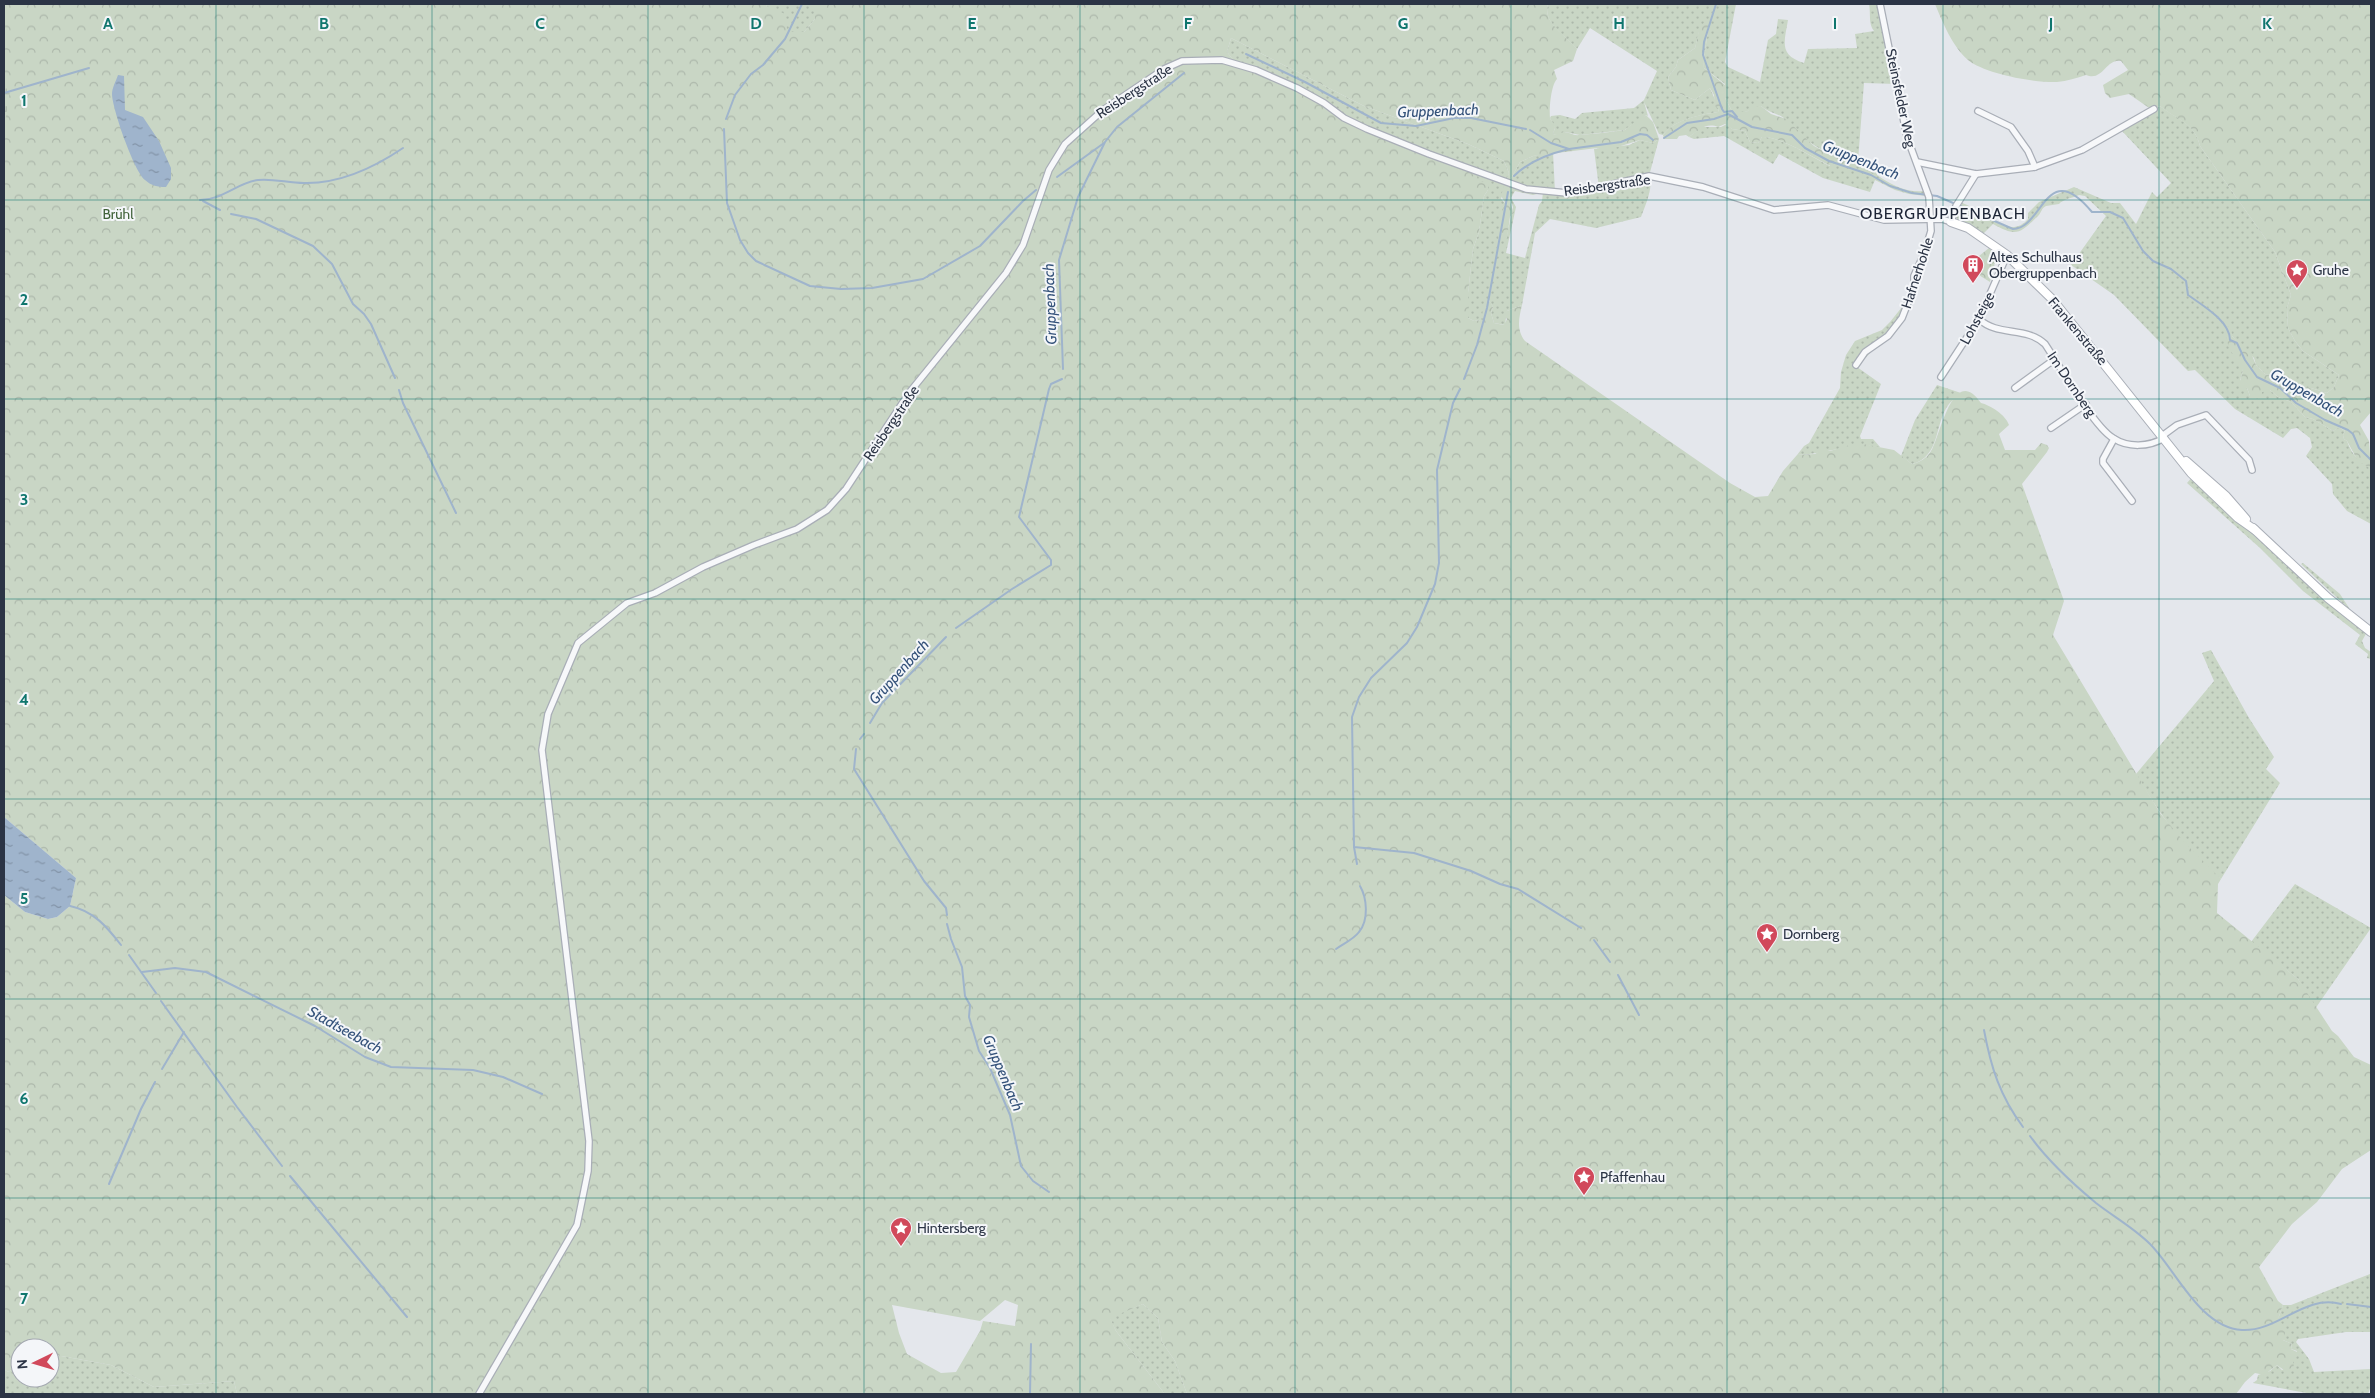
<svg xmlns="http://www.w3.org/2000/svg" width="2375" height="1398" font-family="Cabin,sans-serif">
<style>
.grass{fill:url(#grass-dots)}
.forest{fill:url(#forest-crowns);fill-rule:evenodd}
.wetland{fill:url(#wetland-marsh)}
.water{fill:url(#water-ripples)}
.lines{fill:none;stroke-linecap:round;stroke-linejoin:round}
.stream{stroke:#9fb4cc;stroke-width:2}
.street-casing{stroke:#a9aeb7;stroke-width:8}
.secondary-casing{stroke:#a9aeb7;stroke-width:10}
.street{stroke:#f7f8fa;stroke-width:5.5}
.secondary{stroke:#fff;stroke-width:8}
.grid{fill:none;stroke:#0f766e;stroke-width:1;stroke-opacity:0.55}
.labels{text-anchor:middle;stroke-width:4;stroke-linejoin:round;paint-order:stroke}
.street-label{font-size:14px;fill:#2b3445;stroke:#f4f6f9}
.park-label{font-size:14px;fill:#3f6138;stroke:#f4f6f9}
.poi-label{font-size:14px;fill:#2b3445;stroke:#f4f6f9;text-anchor:start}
.water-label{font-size:15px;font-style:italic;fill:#34527a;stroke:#f4f6f9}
.quarter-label{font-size:16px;letter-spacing:1px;fill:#1d2536;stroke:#f4f6f9}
.grid-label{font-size:16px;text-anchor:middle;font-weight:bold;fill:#0f766e;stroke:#f4f6f9;stroke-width:4;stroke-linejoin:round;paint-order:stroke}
</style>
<defs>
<pattern id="grass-dots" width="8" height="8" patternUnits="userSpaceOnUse" patternTransform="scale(1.25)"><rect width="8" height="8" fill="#c9d6c5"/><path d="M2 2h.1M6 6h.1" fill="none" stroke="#adb8ab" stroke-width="1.8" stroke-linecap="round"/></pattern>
<pattern id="forest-crowns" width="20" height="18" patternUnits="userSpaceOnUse" patternTransform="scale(1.25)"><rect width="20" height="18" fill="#c9d6c5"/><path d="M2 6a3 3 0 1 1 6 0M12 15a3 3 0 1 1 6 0" fill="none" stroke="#adb8ab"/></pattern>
<pattern id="wetland-marsh" width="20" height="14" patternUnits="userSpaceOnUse" patternTransform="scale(1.25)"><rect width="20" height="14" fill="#c9d6c5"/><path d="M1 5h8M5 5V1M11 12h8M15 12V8" fill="none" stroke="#adb8ab"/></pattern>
<pattern id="water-ripples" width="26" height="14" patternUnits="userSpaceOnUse" patternTransform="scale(1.25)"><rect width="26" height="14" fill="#9fb4cc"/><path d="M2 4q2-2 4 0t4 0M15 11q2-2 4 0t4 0" fill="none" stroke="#8293a7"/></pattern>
</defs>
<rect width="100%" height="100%" fill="#e4e7ec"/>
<g class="grass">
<polygon points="767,4 815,4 815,19 804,32 788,32 766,6"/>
<path d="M 1548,4 L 1736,4 L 1725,62 L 1728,67 L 1760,82 L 1768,40 L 1776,34 L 1778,19 L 1788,20 C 1784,43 1779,55 1804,63 L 1808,49 L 1857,48 L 1855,34 L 1874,31 C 1868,24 1871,13 1869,4 L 1879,4 L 1897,84 L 1864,83 L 1858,161 L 1880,167 L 1877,175 C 1891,185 1907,193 1924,191 L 1926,196 L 1909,194 L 1895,190 L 1875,180 L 1870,192 L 1823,178 L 1779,154 L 1773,164 L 1724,136 L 1694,139 L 1689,137 L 1702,127 L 1721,127 L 1727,124 L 1732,129 L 1745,131 L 1750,142 L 1758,143 L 1762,137 C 1780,136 1813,158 1830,166 L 1827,152 C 1809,145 1800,132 1786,120 C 1781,114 1769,113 1761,106 L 1742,113 L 1733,113 L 1725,98 L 1725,84 L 1704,68 C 1703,62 1708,29 1710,23 L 1699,32 L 1695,48 L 1678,60 L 1676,67 L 1668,77 L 1671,90 L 1695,100 L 1710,88 L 1719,109 L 1718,112 C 1700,115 1675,119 1663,135 L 1659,134 L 1644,102 L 1648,116 L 1646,115 C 1640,122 1632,123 1625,130 L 1580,135 L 1565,132 L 1558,135 L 1553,134 L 1555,128 L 1550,118 L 1551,116 L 1560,115 L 1575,119 L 1582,113 L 1634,108 L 1644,100 L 1657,71 L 1590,28 L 1577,49 C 1567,37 1542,23 1548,4 Z"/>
<path d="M 1231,38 L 1364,106 L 1468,144 L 1504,161 L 1509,173 L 1501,199 L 1506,204 L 1501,216 L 1507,235 L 1513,207 L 1509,197 L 1511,186 L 1537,191 L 1537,194 L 1533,195 L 1515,191 L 1511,198 L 1516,207 L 1506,253 L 1525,258 L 1539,205 L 1542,201 L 1543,192 L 1509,182 L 1520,162 L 1533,156 L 1553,152 L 1555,192 L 1599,188 L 1594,149 L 1629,145 L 1640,140 L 1653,143 L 1659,139 L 1649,176 C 1654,187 1645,206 1641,217 L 1596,228 L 1550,219 L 1535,233 L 1522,305 L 1507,311 L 1505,325 L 1494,323 L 1491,313 L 1493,307 L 1489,300 L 1481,320 L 1474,321 L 1468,318 L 1468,293 L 1473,249 L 1479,232 L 1484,196 L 1488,190 L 1479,182 L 1366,131 L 1234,61 L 1227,52 Z"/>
<path d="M 2160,106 C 2178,120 2195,123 2200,146 L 2275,252 L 2291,295 L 2287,308 L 2288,328 L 2295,341 L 2303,351 L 2339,375 L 2334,387 L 2327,393 L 2311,388 L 2302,389 L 2278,378 L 2265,374 L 2256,365 L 2254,358 L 2232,336 L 2228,325 L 2243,371 L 2240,380 L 2247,388 L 2250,396 L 2266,390 L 2270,390 L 2278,397 L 2291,402 L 2305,417 L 2313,419 L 2333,431 L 2339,427 L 2345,431 L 2343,435 L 2344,439 L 2347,441 C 2354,459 2358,458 2371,469 L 2371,524 L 2347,511 L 2333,494 L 2332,484 L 2306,456 L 2312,447 L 2310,438 L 2297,428 L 2291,429 L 2283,438 L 2235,409 L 2195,370 L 2188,371 L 2114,295 L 2071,265 L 2106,216 L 2085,196 L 2079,195 C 2073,198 2063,199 2059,204 L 2046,206 C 2041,209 2042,211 2039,215 C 2020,233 2018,238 1993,224 L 1984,233 L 1956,218 L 1962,203 C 1982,209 2009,242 2028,219 L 2028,213 L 2039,202 L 2074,187 L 2111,203 L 2120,203 L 2136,224 L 2152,192 L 2157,197 L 2171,183 L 2122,131 Z"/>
<path d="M 1910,286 L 1912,286 L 1910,302 L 1885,337 L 1857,367 L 1881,384 L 1860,436 L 1861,439 L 1873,439 L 1880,447 C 1874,448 1867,444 1861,445 C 1839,448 1819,454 1797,455 L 1804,446 L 1809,443 L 1840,388 L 1841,372 L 1846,355 L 1855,341 L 1882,330 L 1890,322 L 1902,307 Z"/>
<path d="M 1937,385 L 1961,393 C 1957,397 1952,400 1949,404 C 1934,423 1941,457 1912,464 L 1901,456 L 1915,420 Z"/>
<polygon points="2193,476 2368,630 2362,641 2365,648 2371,652 2371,659 2367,658 2368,654 2355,644 2360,635 2303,591 2260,548 2187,483"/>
<polygon points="2303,563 2340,594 2351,611 2301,564"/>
<path d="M 2211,650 L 2249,718 L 2274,757 L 2266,769 L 2280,783 L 2221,879 C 2185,851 2159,813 2136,774 L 2214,681 L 2202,653 Z"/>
<polygon points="2295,884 2371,928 2315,1009 2298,979 2251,942"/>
<polygon points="2370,1274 2371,1332 2346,1332 2298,1339 2296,1342 2309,1359 2314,1372 2371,1369 2371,1386 2368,1394 2312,1394 2253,1383 2257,1380 2258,1375 2270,1371 2277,1365 2282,1370 2293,1365 2292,1362 2297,1351 2291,1349 2292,1344 2283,1340 2278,1319 2283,1305 2291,1305"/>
<polygon points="1143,1304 1158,1318 1162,1342 1175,1361 1187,1394 1164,1393 1116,1331 1109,1317"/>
<polygon points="50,1354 111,1365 154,1387 234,1381 237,1394 4,1394 4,1369 8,1372 20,1365 20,1378 50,1378"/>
</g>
<g class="forest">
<path d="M 4,4 L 767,4 L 766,6 L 783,13 L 788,32 L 804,32 L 815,19 L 815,4 L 1548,4 C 1542,23 1567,36 1577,49 L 1573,61 L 1554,70 L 1557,79 C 1551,85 1549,109 1550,118 C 1551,121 1555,124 1555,128 L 1553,134 C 1558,135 1559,133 1564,132 C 1569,132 1574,136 1579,135 C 1594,134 1610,132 1625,130 C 1632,123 1639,120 1646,115 L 1653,122 L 1659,139 L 1653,143 L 1640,140 L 1605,151 L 1597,148 L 1533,156 L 1520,162 L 1509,182 L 1506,181 L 1509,173 L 1504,161 L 1468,144 L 1364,106 L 1231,38 L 1227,52 L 1234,61 L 1307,94 L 1350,122 L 1475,172 L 1479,182 L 1488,181 L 1488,190 L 1484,196 L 1479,232 L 1473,249 L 1468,293 L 1468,318 L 1474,321 L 1481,320 L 1484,305 L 1490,301 L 1493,307 L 1491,313 L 1494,323 L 1504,325 L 1507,319 L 1504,315 L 1507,311 L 1522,305 C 1519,318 1516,329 1525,341 L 1730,483 L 1755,497 L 1768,496 L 1783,471 L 1797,455 L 1815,454 L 1820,451 L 1830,451 L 1850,445 L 1863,444 L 1894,450 L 1912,464 C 1920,462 1926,459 1931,451 C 1940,437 1953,362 1981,403 C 1990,405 2006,415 2009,425 L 1999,434 L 2005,450 L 2035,450 L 2041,443 L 2047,445 L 2049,448 L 2047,452 L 2022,484 L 2064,601 L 2053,635 L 2160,813 L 2185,843 L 2221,879 L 2218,884 L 2217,913 L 2298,979 L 2332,1031 L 2338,1036 L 2354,1057 L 2371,1065 L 2371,1150 L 2342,1169 L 2317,1202 L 2292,1224 L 2259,1267 L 2278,1301 L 2283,1305 L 2278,1319 L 2286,1329 L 2283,1340 L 2292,1344 L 2291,1349 L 2299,1353 L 2293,1362 L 2294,1367 L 2285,1371 L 2277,1365 L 2264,1375 L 2255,1373 L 2245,1382 L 2236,1394 L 1187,1394 L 1175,1361 L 1162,1342 L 1158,1318 L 1143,1304 L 1110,1318 L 1116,1331 L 1164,1393 L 1168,1394 L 237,1394 L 234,1381 L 154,1387 L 111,1365 L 50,1354 L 50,1348 L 20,1348 L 20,1365 L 8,1372 L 4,1369 L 4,895 L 25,912 L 48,919 L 57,917 L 70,906 L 76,878 L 4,817 ZM 1005,1300 L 1018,1305 L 1015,1326 L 983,1321 L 980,1331 L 956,1372 L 941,1373 L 907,1354 L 899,1333 L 892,1305 L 980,1321 Z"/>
<path d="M 1935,4 L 2371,4 L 2371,412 L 2360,425 L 2369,441 L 2371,469 L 2358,461 L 2347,441 L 2344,439 L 2343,435 L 2345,431 L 2340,427 L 2333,431 L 2313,419 L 2305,417 L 2291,402 L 2278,397 L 2270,390 L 2262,392 L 2261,400 L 2250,396 L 2247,388 L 2241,385 L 2240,381 L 2243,371 L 2229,348 L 2224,329 L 2226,325 L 2231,329 L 2232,336 L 2251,353 L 2256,365 L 2265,374 L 2278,378 L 2302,389 L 2311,388 L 2327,393 L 2334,387 L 2339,375 L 2303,351 L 2295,341 L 2288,328 L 2287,308 L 2291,295 L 2275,252 L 2200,146 C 2195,123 2177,120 2160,106 L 2152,110 L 2129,94 L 2110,98 L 2105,93 L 2103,85 L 2128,70 L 2121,61 C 2106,58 2103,82 2086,75 C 2077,78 2067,81 2057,82 C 2035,83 1985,74 1968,60 C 1953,48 1942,21 1935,4 Z"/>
<path d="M 1707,21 L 1710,23 C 1708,29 1703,62 1704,68 L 1725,85 L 1725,98 L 1733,113 L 1748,111 L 1750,107 L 1761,106 L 1771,114 L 1786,119 L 1814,146 L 1833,156 L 1835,162 L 1831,166 C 1813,158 1780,136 1762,137 L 1758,143 L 1750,142 L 1745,131 L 1732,129 L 1725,124 L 1718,127 C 1706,122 1698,131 1689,137 L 1686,135 L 1679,136 L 1677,139 L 1664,139 L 1663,135 C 1675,119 1699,115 1718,112 L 1719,109 L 1715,106 L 1714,95 L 1710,88 L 1695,100 L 1671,90 L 1668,77 L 1676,67 L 1678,60 L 1695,48 L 1700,26 Z"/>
<polygon points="1505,182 1511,186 1509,197 1513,212 1510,217 1507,238 1501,241 1498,241 1501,211 1506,204 1501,196"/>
<polygon points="1989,248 1999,258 1994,265 1996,268 1992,272 1990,282 1966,267 1971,259 1974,260"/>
</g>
<polygon class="wetland" points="4,75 10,91 4,128"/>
<g class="water">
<path d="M 118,75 L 124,76 L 125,110 L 143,117 L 159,141 L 171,168 L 171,179 L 166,187 C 157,187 152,186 145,180 C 134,171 112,108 112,94 C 112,88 116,81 118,75 Z"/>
<polygon points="4,817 76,878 70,906 57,917 48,919 25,912 4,895"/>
</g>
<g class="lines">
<g class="stream">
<polyline points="1716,4 1704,42 1703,55 1722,109 1724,112 1732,111 1737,117"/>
<polyline points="1246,54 1305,82 1381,123 1416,126 1454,118 1471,118 1526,129"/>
<polyline points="4,93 89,68"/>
<polyline points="726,119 735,95 751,74 763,65 785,39 802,4"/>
<polyline points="724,129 727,203 740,240 748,253 756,261 810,286 841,289 872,288 923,279 980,246 1023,201 1036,190"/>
<polyline points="1530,130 1551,143 1569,149 1621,142 1640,134 1647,135 1653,140"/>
<path d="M 1664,138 L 1687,123 L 1714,119 L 1728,114 L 1752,127 L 1792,135 L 1805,148 L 1829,161 L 1871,175 L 1890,186 L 1912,193 L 1937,196 L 2013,229 C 2043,229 2046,156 2092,212 L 2110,212 L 2123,218 L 2143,251 L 2153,261 L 2171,269 L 2186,281 L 2188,295 C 2202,305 2230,321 2230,340 L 2237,343 L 2245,360 L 2257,377 L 2280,388 L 2296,403 L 2325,420 L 2348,430 L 2353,434 L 2359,448 L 2371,460"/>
<path d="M 1514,176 C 1529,161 1548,154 1569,149"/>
<polyline points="1057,177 1104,143"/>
<path d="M 200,200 C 222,200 237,183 258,180 C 274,178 291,184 307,183 C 343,183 375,167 403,148"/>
<polyline points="203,201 220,210"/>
<polyline points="231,214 256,219 313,246 332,264 353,304 364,314 371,324 395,378"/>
<polyline points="1063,369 1059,260 1078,197 1105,142 1117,127 1184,73"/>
<polyline points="1464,379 1477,345 1487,308 1508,192"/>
<polyline points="1460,389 1453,403 1437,470 1439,563 1435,584 1417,627 1407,643 1371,678 1359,697 1352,717 1354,847 1414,853 1471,871 1500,884 1518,889 1581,928"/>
<polyline points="399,390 403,403 456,513"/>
<polyline points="956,628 1012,589 1051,565 1051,560 1019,517 1049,389 1051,384 1062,379"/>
<polyline points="870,723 882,703 946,637"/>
<polyline points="860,739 864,734"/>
<polyline points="856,749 854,769 924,881 946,908 947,915"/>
<polyline points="1354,847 1357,864"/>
<path d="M 70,906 C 94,911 107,927 121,945"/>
<polyline points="947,924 951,939 962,967 965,996 970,1005 969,1017 979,1051 990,1068 1010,1115 1021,1166 1033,1181 1049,1192"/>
<polyline points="1594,940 1610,962"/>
<path d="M 1336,949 C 1343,944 1354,939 1359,932 C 1369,920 1367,898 1360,886"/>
<polyline points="129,955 156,993"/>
<polyline points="142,972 175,968 206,972 315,1026 365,1057 391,1067 473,1070 503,1077 542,1094"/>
<polyline points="1618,975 1639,1015"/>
<polyline points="161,1001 237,1107 282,1166"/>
<path d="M 1984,1030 C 1991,1068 2000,1096 2023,1127"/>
<polyline points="162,1069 184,1032"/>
<path d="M 2030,1136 C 2048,1161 2072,1183 2096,1203 C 2114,1217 2134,1228 2150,1244 C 2176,1270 2200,1328 2242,1330 C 2278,1332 2304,1294 2341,1304"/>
<polyline points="290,1176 407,1317"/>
<polyline points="109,1184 141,1109 155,1082"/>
<polyline points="2347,1304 2371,1307"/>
<polyline points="1030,1394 1031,1344"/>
</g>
<g class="street-casing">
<g id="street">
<polyline points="1978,111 2011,127 2028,151 2035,167"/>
<polyline points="1917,162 1976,174 2035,167 2082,150 2154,109"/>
<path d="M 1979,319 C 1998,337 2026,326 2045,344 C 2059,365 2094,427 2113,438 C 2128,448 2149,447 2164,438"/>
<polyline points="1856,365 1865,352 1888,336 1902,318 1914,287 1914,276 1924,254 1931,231 1929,197 1907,137 1880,4"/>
<polyline points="1941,377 1979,319 2007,255"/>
<polyline points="2015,388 2055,359"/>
<polyline points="2051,428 2086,404"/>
<polyline points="2162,436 2177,425 2206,415 2249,460 2252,470"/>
<polyline points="2114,439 2103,459 2103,463 2132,501"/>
<polyline points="479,1394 577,1225 588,1171 589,1141 542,750 548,714 578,643 627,603 655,593 703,567 754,545 797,529 827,510 846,489 909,393 1006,273 1023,245 1049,170 1065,144 1103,110 1164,69 1182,61 1222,60 1256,70 1297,88 1324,103 1344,118 1367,129 1429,154 1526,189 1567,193 1582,191 1649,176 1703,187 1774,210 1828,205 1884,220 1942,219 1951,222 1956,206 1976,174"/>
</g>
</g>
<g class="secondary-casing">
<g id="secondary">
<polyline points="1951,222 1968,228 2007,255 2052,299 2191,473 2238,518 2255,530"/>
<polyline points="2186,461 2226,496 2246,519"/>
<polyline points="2253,528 2328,598 2371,632"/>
</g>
</g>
<use href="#street" class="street"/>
<use href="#secondary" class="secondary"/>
</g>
<path class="grid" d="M 216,4 L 216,1394M 432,4 L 432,1394M 648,4 L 648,1394M 864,4 L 864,1394M 1080,4 L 1080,1394M 1295,4 L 1295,1394M 1511,4 L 1511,1394M 1727,4 L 1727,1394M 1943,4 L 1943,1394M 2159,4 L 2159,1394M 4,200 L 2371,200M 4,399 L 2371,399M 4,599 L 2371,599M 4,799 L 2371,799M 4,999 L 2371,999M 4,1198 L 2371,1198"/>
<defs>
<g id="building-pin" transform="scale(1.125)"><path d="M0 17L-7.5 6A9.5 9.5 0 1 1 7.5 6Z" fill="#d1495b" stroke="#f4f6f9"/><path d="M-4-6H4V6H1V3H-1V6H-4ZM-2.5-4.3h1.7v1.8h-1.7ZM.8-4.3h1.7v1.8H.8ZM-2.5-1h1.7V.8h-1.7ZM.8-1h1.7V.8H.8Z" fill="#fff"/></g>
<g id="sight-pin" transform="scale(1.125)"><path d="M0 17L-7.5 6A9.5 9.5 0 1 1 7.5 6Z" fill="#d1495b" stroke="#f4f6f9"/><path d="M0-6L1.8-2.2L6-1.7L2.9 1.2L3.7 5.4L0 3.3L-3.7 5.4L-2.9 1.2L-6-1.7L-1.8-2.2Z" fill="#fff"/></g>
</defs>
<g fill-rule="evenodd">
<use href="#building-pin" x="1973" y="265"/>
<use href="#sight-pin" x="2297" y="270"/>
<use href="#sight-pin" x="1767" y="934"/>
<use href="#sight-pin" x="1584" y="1177"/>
<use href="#sight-pin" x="901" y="1228"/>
</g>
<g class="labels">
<g class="street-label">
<text transform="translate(1134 91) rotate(-33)" y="5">Reisbergstraße</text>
<text transform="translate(1901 98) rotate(78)" y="5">Steinsfelder Weg</text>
<text transform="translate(1607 185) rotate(-8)" y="5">Reisbergstraße</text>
<text transform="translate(1917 273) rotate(-72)" y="5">Hafnerhohle</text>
<text transform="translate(1977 318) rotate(-62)" y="5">Lohsteige</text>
<text transform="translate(2078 331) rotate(50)" y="5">Frankenstraße</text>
<text transform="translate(2072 384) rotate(56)" y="5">Im Dornberg</text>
<text transform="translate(891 423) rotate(-56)" y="5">Reisbergstraße</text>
</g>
<g class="park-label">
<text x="118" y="219">Brühl</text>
</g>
<g class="poi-label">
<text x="1989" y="262">Altes Schulhaus<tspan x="1989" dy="16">Obergruppenbach</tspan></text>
<text x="2313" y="275">Gruhe</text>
<text x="1783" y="939">Dornberg</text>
<text x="1600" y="1182">Pfaffenhau</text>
<text x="917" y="1233">Hintersberg</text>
</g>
<g class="water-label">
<text transform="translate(1438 111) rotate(-2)" y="5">Gruppenbach</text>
<text transform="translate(1861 160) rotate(22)" y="5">Gruppenbach</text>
<text transform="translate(1050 304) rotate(-92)" y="5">Gruppenbach</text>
<text transform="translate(2307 393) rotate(30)" y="5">Gruppenbach</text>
<text transform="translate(899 672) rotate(-48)" y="5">Gruppenbach</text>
<text transform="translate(345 1030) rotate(29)" y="5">Stadtseebach</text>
<text transform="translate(1003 1073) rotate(67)" y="5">Gruppenbach</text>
</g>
<g class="quarter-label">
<text x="1943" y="219">OBERGRUPPENBACH</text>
</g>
</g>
<g class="grid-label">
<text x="108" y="29">A</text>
<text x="324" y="29">B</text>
<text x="540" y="29">C</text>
<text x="756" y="29">D</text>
<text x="972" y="29">E</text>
<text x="1188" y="29">F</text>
<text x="1403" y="29">G</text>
<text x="1619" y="29">H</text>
<text x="1835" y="29">I</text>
<text x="2051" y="29">J</text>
<text x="2267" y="29">K</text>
<text x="24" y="106">1</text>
<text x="24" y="305">2</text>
<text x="24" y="505">3</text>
<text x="24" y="705">4</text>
<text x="24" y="904">5</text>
<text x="24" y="1104">6</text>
<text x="24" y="1304">7</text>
</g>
<rect width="2375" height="1398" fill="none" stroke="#2b3445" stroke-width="10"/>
<g transform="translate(35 1363) rotate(265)"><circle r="24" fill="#f4f6f9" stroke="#a4a8b1"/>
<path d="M0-4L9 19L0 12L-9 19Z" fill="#d1495b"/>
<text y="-8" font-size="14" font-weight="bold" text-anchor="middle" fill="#2b3445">N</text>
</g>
</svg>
